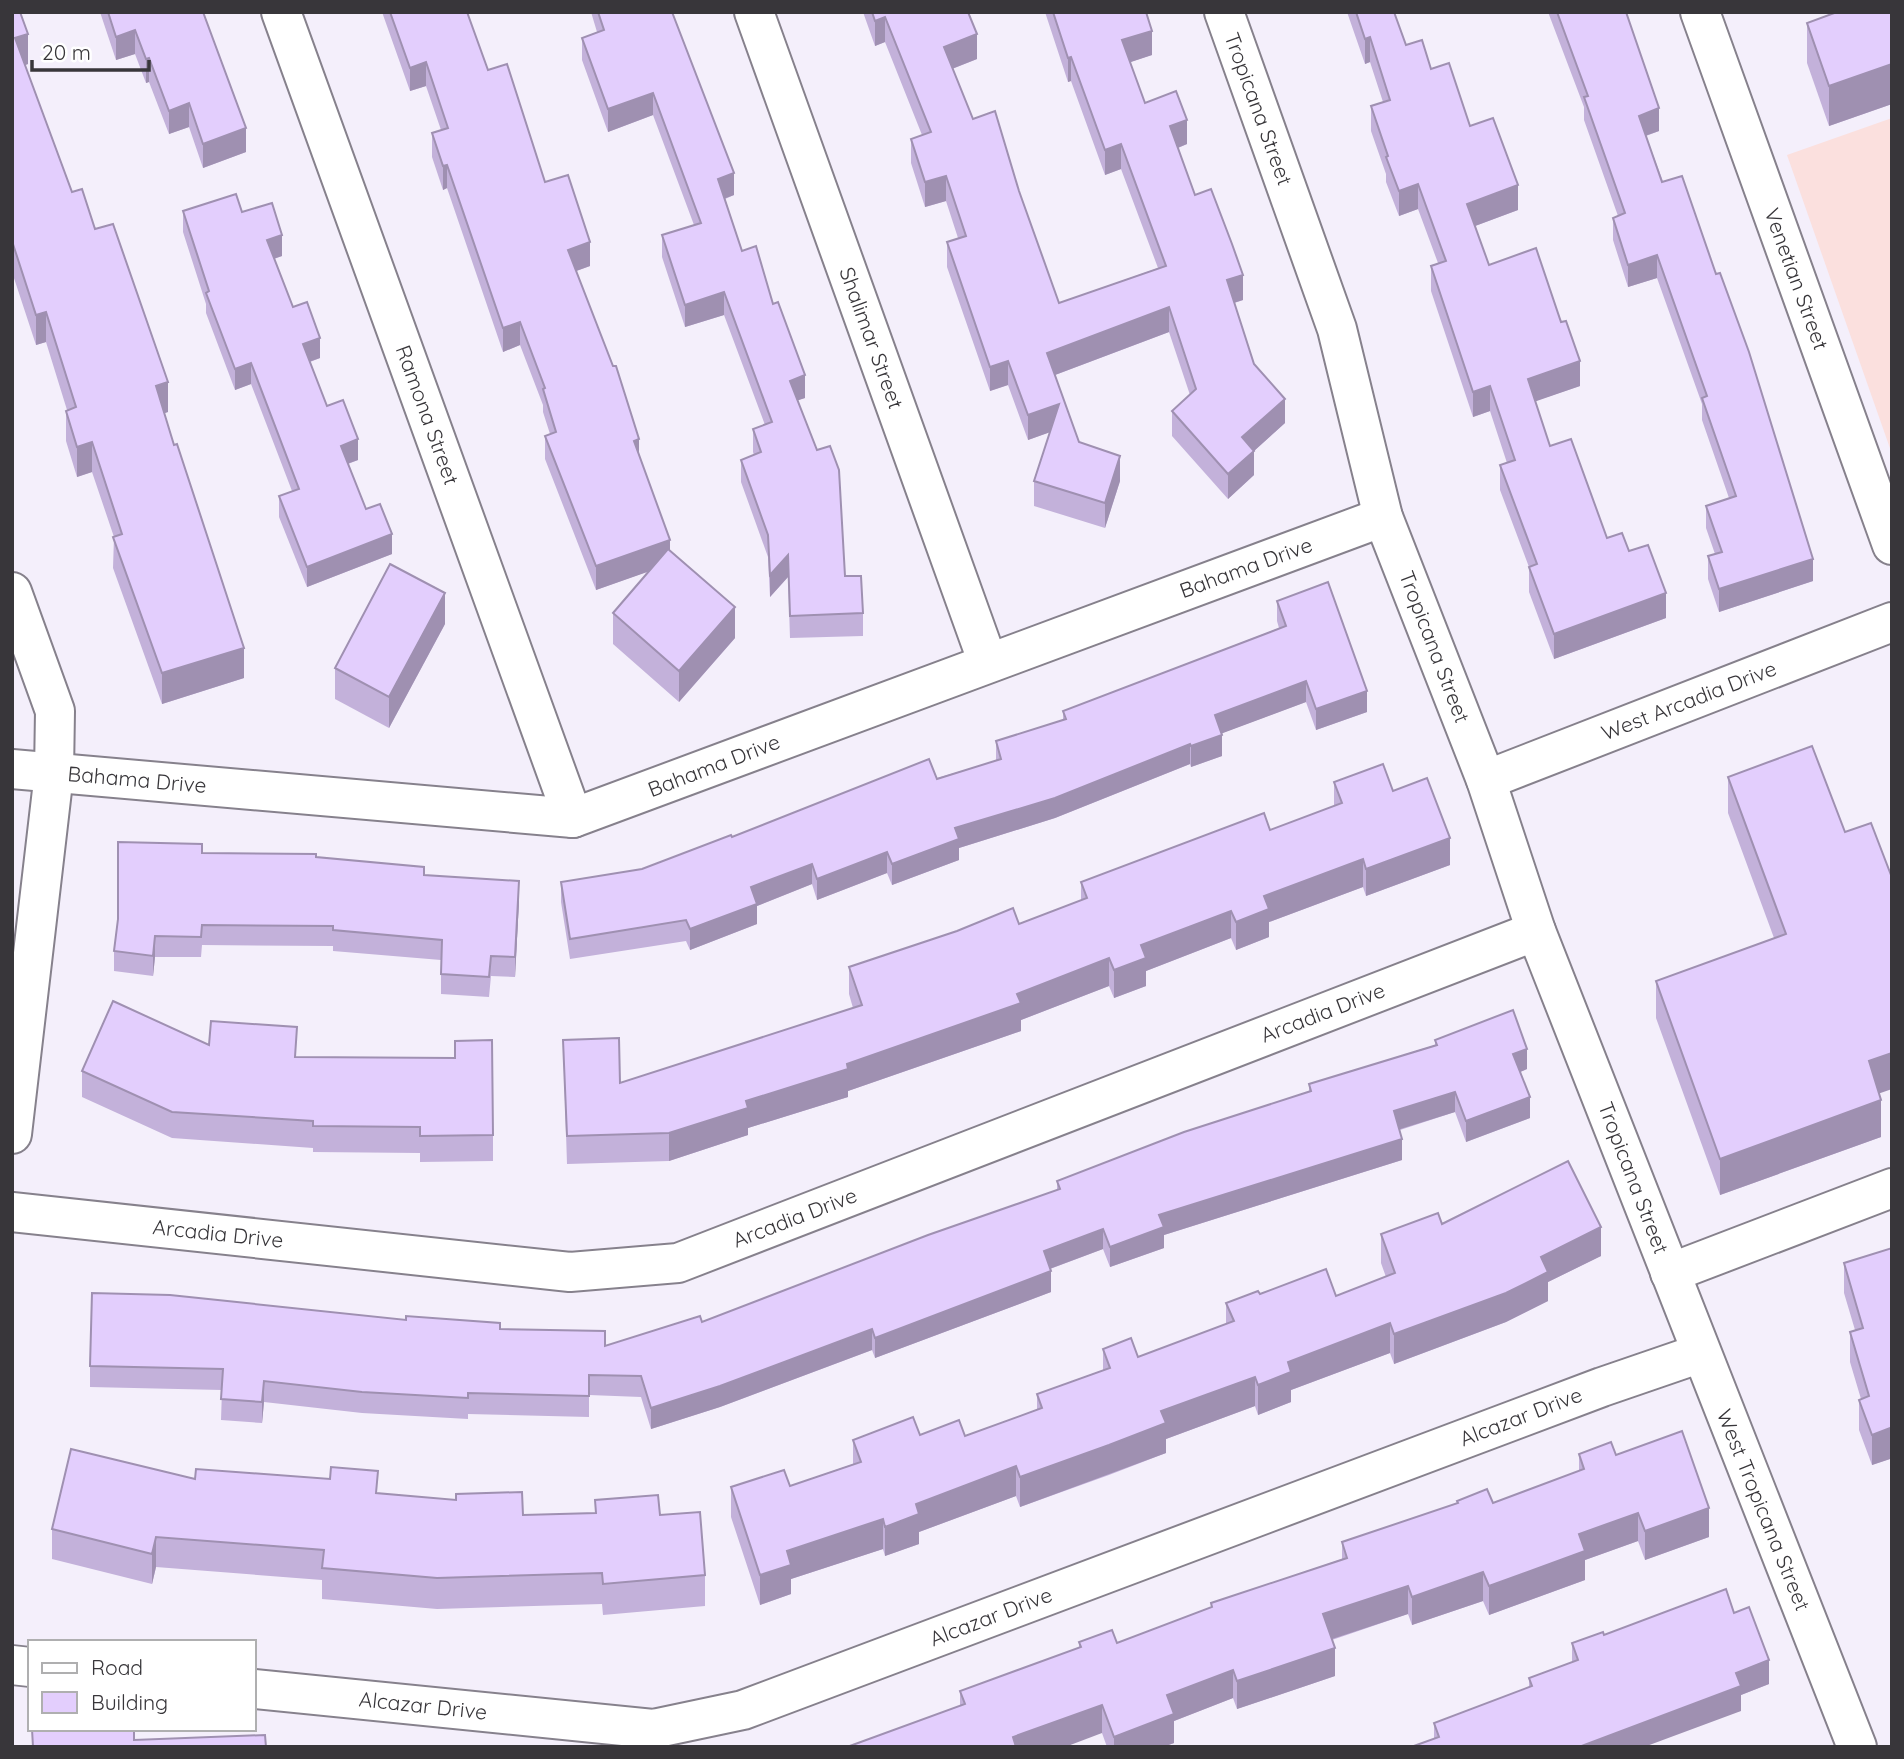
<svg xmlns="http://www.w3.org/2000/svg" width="1904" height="1759" font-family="Quicksand,sans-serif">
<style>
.commercial{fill:#fbe0de}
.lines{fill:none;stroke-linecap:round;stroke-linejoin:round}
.street-casing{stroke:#86818c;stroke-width:42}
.street{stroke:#fff;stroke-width:38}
.wall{fill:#c3b1da}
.shaded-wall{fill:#9f90b1}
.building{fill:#e3cefd;stroke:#9f90b1;stroke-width:2}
.labels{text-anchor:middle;stroke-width:5;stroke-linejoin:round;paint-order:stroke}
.street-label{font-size:21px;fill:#38363a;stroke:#fff}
</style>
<rect width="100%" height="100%" fill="#f4effb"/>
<polygon class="commercial" points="1892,118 1892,454 1787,155"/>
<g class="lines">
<g class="street-casing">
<g id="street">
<polyline points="281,12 573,818"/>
<polyline points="754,12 988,663"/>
<polyline points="1224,12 1337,329 1383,517 1486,780 1536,931 1857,1747"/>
<polyline points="1700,12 1892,545"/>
<polyline points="12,592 55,711 54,773 12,1134"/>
<polyline points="12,769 573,818 1383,517"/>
<polyline points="1486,780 1892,622"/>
<polyline points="12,1212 570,1272 678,1263 1536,931"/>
<polyline points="1670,1273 1892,1188"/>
<polyline points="12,1665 30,1667"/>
<polyline points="254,1689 653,1729 743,1710 1602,1387 1701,1353"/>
</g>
</g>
<use href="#street" class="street"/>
</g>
<g class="wall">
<polygon points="12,12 28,64 25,65 72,192 95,229 168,412 164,413 244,678 162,704 113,568 114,537 92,472 77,477 66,441 66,411 67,410 46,342 36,345 12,272"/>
<polygon points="100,12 203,12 246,152 203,168 189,127 169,134 149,82 146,83 135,54 116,60"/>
<polygon points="382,12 467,12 488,70 545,182 590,266 576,271 639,454 670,550 735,638 679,702 613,644 613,613 649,571 596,590 545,459 545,436 550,434 543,412 543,405 520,345 503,352 447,188 443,190 432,157 432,133 441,130 426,86 410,91"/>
<polygon points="591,12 672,12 734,195 725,199 742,251 773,304 805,398 798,400 845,576 863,613 863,636 790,638 788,577 770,597 768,557 741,482 741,460 754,455 753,452 753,429 765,425 724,315 685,327 662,257 662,235 694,225 653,115 608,132 582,60 582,38 597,32"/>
<polygon points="863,12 968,12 977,59 952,69 973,119 1019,191 1059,303 1158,268 1121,169 1105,175 1071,81 1068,82 1045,12 1146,12 1152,55 1130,62 1145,103 1187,144 1178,148 1195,195 1243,300 1234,303 1254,364 1285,423 1254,451 1254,475 1228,499 1172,436 1172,411 1190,395 1169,332 1055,375 1079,442 1120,481 1105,528 1034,506 1034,481 1050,432 1028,440 1008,385 990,391 947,267 947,242 958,238 946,201 925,207 911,163 911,139 922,135 885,42 875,46"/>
<polygon points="1347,12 1394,12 1406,45 1431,69 1470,126 1518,210 1475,226 1489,265 1580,386 1535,401 1550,446 1607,538 1629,551 1666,618 1554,659 1529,592 1529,567 1500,490 1500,465 1507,463 1490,411 1473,417 1431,291 1431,266 1438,263 1418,209 1399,216 1386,182 1386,174 1371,131 1371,106 1383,102 1370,62 1365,64"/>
<polygon points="1548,12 1626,12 1659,131 1646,136 1813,581 1719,612 1708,579 1708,556 1715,554 1706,528 1706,506 1729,498 1702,420 1702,404 1657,278 1628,287 1613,240 1613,218 1618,216 1584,120 1584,107"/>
<polygon points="1892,12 1892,104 1829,126 1807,63 1807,23"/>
<polygon points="183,211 282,256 274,259 293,307 320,358 310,362 327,406 358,460 348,464 366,509 392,554 307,587 279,517 279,496 292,491 251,384 235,390 206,313 206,304 183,232"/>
<polygon points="1277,601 1367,712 1316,730 1306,702 1222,733 1222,756 1191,767 1190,764 1055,818 959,848 959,860 892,885 887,873 817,900 812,884 757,906 757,924 690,950 686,941 570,959 561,902 561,882 642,869 732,837 996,761 996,741 1063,720 1063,711 1279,628 1277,621"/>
<polygon points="445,624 389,728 335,699 335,668"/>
<polygon points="1728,777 1879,1094 1881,1137 1720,1195 1656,1018 1656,981 1774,938 1728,813"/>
<polygon points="1334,782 1393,791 1450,865 1366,896 1363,887 1269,922 1269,937 1236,950 1231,938 1146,971 1146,986 1114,998 1109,986 1021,1020 1021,1031 848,1091 848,1097 748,1128 748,1135 669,1161 567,1164 563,1040 620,1083 853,1008 849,994 849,967 1019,924 1081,900 1081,882 1270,830 1334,806"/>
<polygon points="202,853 316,857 424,875 519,901 515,977 491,976 489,997 441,994 441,960 333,951 333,946 202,945 201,957 155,957 153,976 114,971 114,951"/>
<polygon points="1435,1040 1527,1069 1520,1072 1530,1118 1466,1142 1455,1112 1400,1130 1402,1160 1164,1235 1164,1248 1110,1267 1103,1249 1050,1269 1051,1292 875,1358 872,1350 720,1407 651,1429 641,1397 589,1395 589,1417 468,1414 468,1419 362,1413 264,1402 262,1423 221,1420 222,1390 90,1387 90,1366 406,1320 500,1329 605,1346 702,1322 1057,1190 1057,1181 1309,1092 1309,1084 1435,1045"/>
<polygon points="209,1045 297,1057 493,1135 493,1161 420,1162 420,1153 313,1152 313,1148 172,1138 82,1097 82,1071"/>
<polygon points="1442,1224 1601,1256 1548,1282 1548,1301 1506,1322 1394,1364 1390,1353 1291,1390 1291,1402 1258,1415 1255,1406 1166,1439 1166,1453 1109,1475 1020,1507 1016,1496 919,1532 919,1544 885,1556 883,1549 791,1579 791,1594 760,1605 731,1517 731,1487 790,1486 853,1464 853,1440 920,1435 965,1436 1037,1410 1037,1394 1103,1370 1103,1349 1138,1357 1226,1324 1226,1303 1260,1294 1336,1296 1386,1277 1381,1263 1381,1234"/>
<polygon points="1892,1248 1892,1463 1890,1459 1872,1465 1859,1430 1859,1400 1861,1399 1850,1362 1850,1332 1855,1330 1844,1293 1844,1263"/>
<polygon points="1579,1454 1616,1455 1709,1537 1645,1560 1638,1541 1585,1560 1585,1580 1489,1615 1483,1601 1412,1625 1408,1614 1332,1640 1335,1676 1237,1709 1233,1698 1174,1721 1174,1743 1163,1747 1107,1747 1102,1733 960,1706 960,1691 1079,1648 1079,1642 1117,1643 1211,1607 1211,1603 1342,1559 1342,1542 1457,1504 1457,1501 1493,1503 1579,1471"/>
<polygon points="195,1479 378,1494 523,1515 595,1513 595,1500 660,1515 705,1575 705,1606 603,1615 602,1604 437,1609 322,1599 322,1580 156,1567 152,1584 52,1559 52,1529"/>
<polygon points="1734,1613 1769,1684 1741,1695 1741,1711 1434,1739 1434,1723 1529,1687 1529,1678 1572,1662 1572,1643 1604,1635"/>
</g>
<g class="shaded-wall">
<polygon points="885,17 885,42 875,46 875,21"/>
<polygon points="135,30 135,54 116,60 116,37"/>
<polygon points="1152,31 1152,55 1122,65 1122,40"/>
<polygon points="28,34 28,64 15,69 15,38"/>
<polygon points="977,34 977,59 944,72 944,47"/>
<polygon points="1370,37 1370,62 1365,64 1365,39"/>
<polygon points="1071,57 1071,81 1068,82 1068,58"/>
<polygon points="149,58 149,82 146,83 146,59"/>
<polygon points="426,62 426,86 410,91 410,68"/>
<polygon points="1892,64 1892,104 1829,126 1829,86"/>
<polygon points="653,93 653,115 608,132 608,109"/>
<polygon points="189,103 189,127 169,134 169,111"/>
<polygon points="1659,108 1659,131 1639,138 1639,116"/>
<polygon points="1187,120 1187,144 1170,151 1170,126"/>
<polygon points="246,128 246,152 203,168 203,144"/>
<polygon points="1121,144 1121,169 1105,175 1105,150"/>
<polygon points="447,165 447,188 443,190 443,166"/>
<polygon points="734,173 734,195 718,201 718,179"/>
<polygon points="946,176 946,201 925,207 925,182"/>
<polygon points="1418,184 1418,209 1399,216 1399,191"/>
<polygon points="1518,185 1518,210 1467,229 1467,204"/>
<polygon points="282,235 282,256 267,261 267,240"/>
<polygon points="590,242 590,266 568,274 568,250"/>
<polygon points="1657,255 1657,278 1628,287 1628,265"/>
<polygon points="1243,275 1243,300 1227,305 1227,280"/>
<polygon points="724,292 724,315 685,327 685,305"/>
<polygon points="1169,307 1169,332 1047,378 1047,353"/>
<polygon points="46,312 46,342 36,345 36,315"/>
<polygon points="520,322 520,345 503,352 503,328"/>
<polygon points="320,338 320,358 303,364 303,344"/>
<polygon points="1008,361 1008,385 990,391 990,367"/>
<polygon points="1580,361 1580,386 1528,404 1528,379"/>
<polygon points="251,363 251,384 235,390 235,369"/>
<polygon points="805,375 805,398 790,403 790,381"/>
<polygon points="168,382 168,412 156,416 156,386"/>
<polygon points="1490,386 1490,411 1473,417 1473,392"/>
<polygon points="1285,399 1285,423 1254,451 1254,475 1228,499 1228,474 1242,437"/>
<polygon points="1059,404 1059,429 1028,440 1028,415"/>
<polygon points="358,439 358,460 341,466 341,446"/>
<polygon points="639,439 639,463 634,441"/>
<polygon points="92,442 92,472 77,477 77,447"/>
<polygon points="1120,456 1120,481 1105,528 1105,503"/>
<polygon points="392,534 392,554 307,587 307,567"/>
<polygon points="670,540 670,564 596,590 596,566"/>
<polygon points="788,555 788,577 770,597 770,575"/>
<polygon points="1813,559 1813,581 1719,612 1719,589"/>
<polygon points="445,593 445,624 389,728 389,697"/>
<polygon points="1666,593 1666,618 1554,659 1554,634"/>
<polygon points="735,607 735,638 679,702 679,671"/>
<polygon points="244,648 244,678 162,704 162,673"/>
<polygon points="1306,681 1306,702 1215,736 1215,715"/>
<polygon points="1367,691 1367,712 1316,730 1316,709"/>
<polygon points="1222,735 1222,756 1191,767 1191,746"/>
<polygon points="1190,744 1190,764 1055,818 959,848 959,860 892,885 892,864 955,828"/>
<polygon points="1450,838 1450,865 1366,896 1366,869"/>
<polygon points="887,852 887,873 817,900 817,879"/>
<polygon points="1363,859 1363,887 1269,922 1269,937 1236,950 1236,922 1264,896"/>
<polygon points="812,864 812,884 757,906 757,924 690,950 690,929 751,887"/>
<polygon points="519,881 519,901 515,977 515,957"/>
<polygon points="1231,911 1231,938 1146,971 1146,986 1114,998 1114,970 1141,945"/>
<polygon points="155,936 155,957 153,976 153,956"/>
<polygon points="1109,958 1109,986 1021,1020 1021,1031 848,1091 848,1097 748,1128 748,1135 669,1161 669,1133 746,1101 847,1064 1017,994"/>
<polygon points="1527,1049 1527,1069 1513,1075 1513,1054"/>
<polygon points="1892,1053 1892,1089 1869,1097 1869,1061"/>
<polygon points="1455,1092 1455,1112 1394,1131 1394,1111"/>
<polygon points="1530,1097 1530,1118 1466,1142 1466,1121"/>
<polygon points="1881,1100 1881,1137 1720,1195 1720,1159"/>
<polygon points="1402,1139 1402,1160 1164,1235 1164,1248 1110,1267 1110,1247 1159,1215"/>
<polygon points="1601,1227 1601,1256 1548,1282 1548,1301 1506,1322 1394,1364 1394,1334 1541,1257"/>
<polygon points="1103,1229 1103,1249 1044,1271 1044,1251"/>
<polygon points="1051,1271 1051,1292 875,1358 875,1338"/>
<polygon points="1390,1323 1390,1353 1291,1390 1291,1402 1258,1415 1258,1385 1288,1362"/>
<polygon points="872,1329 872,1350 720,1407 651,1429 651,1408"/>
<polygon points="1255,1377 1255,1406 1166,1439 1166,1453 1020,1507 1020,1477 1161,1411"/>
<polygon points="264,1381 264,1402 262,1423 262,1402"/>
<polygon points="1890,1428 1890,1459 1872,1465 1872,1435"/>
<polygon points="1016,1466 1016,1496 919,1532 919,1544 885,1556 885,1527 916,1504"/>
<polygon points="1709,1508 1709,1537 1645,1560 1645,1531"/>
<polygon points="1638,1513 1638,1541 1585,1560 1585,1580 1489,1615 1489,1586 1579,1534"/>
<polygon points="883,1519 883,1549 791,1579 791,1594 760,1605 760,1575 787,1551"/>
<polygon points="156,1537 156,1567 152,1584 152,1554"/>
<polygon points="1483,1572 1483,1601 1412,1625 1412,1597"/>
<polygon points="1408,1586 1408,1614 1323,1642 1323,1614"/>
<polygon points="1335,1648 1335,1676 1237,1709 1237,1681"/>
<polygon points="1769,1660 1769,1684 1741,1695 1741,1711 1644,1747 1579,1747 1736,1673"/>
<polygon points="1233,1670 1233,1698 1174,1721 1174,1743 1163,1747 1114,1747 1114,1737 1167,1695"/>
<polygon points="1102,1705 1102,1733 1065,1747 1013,1747 1013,1737"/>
</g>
<g class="building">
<polygon points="12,12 20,12 28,34 15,38 72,192 82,189 95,229 113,224 168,382 156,386 174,445 177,444 244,648 162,673 113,537 122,534 92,442 77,447 66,411 76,407 46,312 36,315 12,241"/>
<polygon points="108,12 203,12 246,128 203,144 189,103 169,111 149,58 146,59 135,30 116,37"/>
<polygon points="390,12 467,12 488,70 507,64 545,182 568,175 590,242 568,250 613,366 616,366 639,439 634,441 670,540 596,566 545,436 556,432 543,389 545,388 520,322 503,328 447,165 443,166 432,133 448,128 426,62 410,68"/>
<polygon points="598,12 672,12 734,173 718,179 742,251 756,246 773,304 778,302 805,375 790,381 817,450 830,446 839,470 845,576 861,576 863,613 790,616 788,555 770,575 768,535 741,460 761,452 753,429 772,422 724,292 685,305 662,235 701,223 653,93 608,109 582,38 604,30"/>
<polygon points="872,12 968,12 977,34 944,47 973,119 995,111 1019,191 1059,303 1166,266 1121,144 1105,150 1071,57 1068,58 1053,12 1146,12 1152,31 1122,40 1145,103 1176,91 1187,120 1170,126 1195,195 1211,189 1232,244 1243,275 1227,280 1254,364 1285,399 1242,437 1254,451 1228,474 1172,411 1196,389 1169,307 1047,353 1079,442 1120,456 1105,503 1034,481 1059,404 1028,415 1008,361 990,367 947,242 966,236 946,176 925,182 911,139 931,132 885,17 875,21"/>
<polygon points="1356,12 1394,12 1406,45 1422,40 1431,69 1449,63 1470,126 1493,118 1518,185 1467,204 1489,265 1536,248 1561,322 1566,321 1580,361 1528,379 1550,446 1571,439 1607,538 1622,533 1629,551 1648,545 1666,593 1554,634 1529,567 1537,564 1500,465 1515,460 1490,386 1473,392 1431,266 1446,261 1418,184 1399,191 1386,157 1388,156 1371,106 1390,100 1370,37 1365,39"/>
<polygon points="1557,12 1626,12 1659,108 1639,116 1662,182 1682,176 1716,274 1720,273 1749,352 1813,559 1719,589 1708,556 1722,552 1706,506 1736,496 1702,398 1707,396 1657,255 1628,265 1613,218 1625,213 1584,97 1588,96"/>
<polygon points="1837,12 1892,12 1892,64 1829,86 1807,23"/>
<polygon points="236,194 242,212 272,203 282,235 267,240 293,307 307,302 320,338 303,344 327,406 343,400 358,439 341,446 366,509 380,504 392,534 307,567 279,496 299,489 251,363 235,369 206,293 209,291 183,211"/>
<polygon points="668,549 735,607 679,671 613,613"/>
<polygon points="390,564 445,593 389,697 335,668"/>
<polygon points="1328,582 1367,691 1316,709 1306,681 1215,715 1222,735 1191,746 1190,744 1055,798 955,828 959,839 892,864 887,852 817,879 812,864 751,887 757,904 690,929 686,920 570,939 561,882 642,869 731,835 732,837 929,759 937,779 1001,759 996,741 1066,719 1063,711 1286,626 1277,601"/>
<polygon points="1812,746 1845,832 1871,823 1891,875 1892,875 1892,1053 1869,1061 1881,1100 1720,1159 1656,981 1786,934 1728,777"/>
<polygon points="1383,764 1393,791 1427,778 1450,838 1366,869 1363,859 1264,896 1269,909 1236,922 1231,911 1141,945 1146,958 1114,970 1109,958 1017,994 1021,1003 847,1064 848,1069 746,1101 748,1108 669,1133 567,1136 563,1040 619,1038 620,1083 862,1005 849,967 957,931 1013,908 1019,924 1087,898 1081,882 1264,813 1270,830 1342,803 1334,782"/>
<polygon points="118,842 202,844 202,853 316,854 316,857 424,867 424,875 519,881 515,957 491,956 489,977 441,974 442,940 333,930 333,926 202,925 201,937 155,936 153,956 114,951 118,919"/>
<polygon points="113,1001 209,1045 211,1021 297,1027 295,1057 455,1058 455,1041 492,1040 493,1135 420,1136 420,1127 313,1126 313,1121 172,1112 82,1071"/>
<polygon points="1513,1010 1527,1049 1513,1054 1530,1097 1466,1121 1455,1092 1394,1111 1402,1139 1159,1215 1164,1227 1110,1247 1103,1229 1044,1251 1051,1271 875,1338 872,1329 720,1386 651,1408 641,1376 589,1375 589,1396 468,1393 468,1398 362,1392 264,1381 262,1402 221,1399 223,1369 90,1366 92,1293 170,1295 406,1320 406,1316 500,1323 500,1329 605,1331 605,1346 700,1316 702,1322 928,1235 1060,1189 1057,1181 1184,1132 1311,1091 1309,1084 1437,1045 1435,1040"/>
<polygon points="1568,1161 1601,1227 1541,1257 1548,1272 1506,1293 1394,1334 1390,1323 1288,1362 1291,1372 1258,1385 1255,1377 1161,1411 1166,1423 1109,1445 1020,1477 1016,1466 916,1504 919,1514 885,1527 883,1519 787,1551 791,1565 760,1575 731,1487 784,1470 790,1486 861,1462 853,1440 913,1417 920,1435 959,1420 965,1436 1042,1408 1037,1394 1110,1368 1103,1349 1131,1338 1138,1357 1234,1321 1226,1303 1258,1291 1260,1294 1326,1269 1336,1296 1395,1273 1381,1234 1438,1213 1442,1224"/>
<polygon points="1892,1248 1892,1433 1890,1428 1872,1435 1859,1400 1869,1396 1850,1332 1863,1328 1844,1263"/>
<polygon points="1682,1431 1709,1508 1645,1531 1638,1513 1579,1534 1585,1551 1489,1586 1483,1572 1412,1597 1408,1586 1323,1614 1335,1648 1237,1681 1233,1670 1167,1695 1174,1714 1114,1737 1102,1705 1013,1737 1016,1747 847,1747 965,1704 960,1691 1081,1647 1079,1642 1112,1630 1117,1643 1212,1607 1211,1603 1347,1558 1342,1542 1458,1503 1457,1501 1487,1489 1493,1503 1584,1469 1579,1454 1611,1442 1616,1455"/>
<polygon points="71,1449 195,1479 196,1469 330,1479 331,1467 378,1471 376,1493 456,1500 456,1494 522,1492 523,1515 596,1513 595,1500 658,1495 660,1515 700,1512 705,1575 603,1584 602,1573 437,1578 322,1568 324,1550 156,1537 152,1554 52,1529"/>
<polygon points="1726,1589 1734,1613 1749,1607 1769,1660 1736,1673 1741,1686 1579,1747 1411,1747 1439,1737 1434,1723 1532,1686 1529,1678 1578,1660 1572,1643 1603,1632 1604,1635"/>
<polygon points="32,1729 134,1729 134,1740 265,1735 266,1747 33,1747"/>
</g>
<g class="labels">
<g class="street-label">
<text transform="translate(1258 109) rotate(70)" y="7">Tropicana Street</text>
<text transform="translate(1796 279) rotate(70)" y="7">Venetian Street</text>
<text transform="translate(871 338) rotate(70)" y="7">Shalimar Street</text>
<text transform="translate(427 415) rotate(70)" y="7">Ramona Street</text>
<text transform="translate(1246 568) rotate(-20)" y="7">Bahama Drive</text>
<text transform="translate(1434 647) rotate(69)" y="7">Tropicana Street</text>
<text transform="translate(1689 701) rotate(-21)" y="7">West Arcadia Drive</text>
<text transform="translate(714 766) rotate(-21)" y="7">Bahama Drive</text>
<text transform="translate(137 780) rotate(5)" y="7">Bahama Drive</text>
<text transform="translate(1323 1013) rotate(-21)" y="7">Arcadia Drive</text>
<text transform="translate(1633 1178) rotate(69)" y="7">Tropicana Street</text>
<text transform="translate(795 1218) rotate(-21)" y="7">Arcadia Drive</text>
<text transform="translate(218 1234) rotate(6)" y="7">Arcadia Drive</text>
<text transform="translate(1521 1417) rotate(-21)" y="7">Alcazar Drive</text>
<text transform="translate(1763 1510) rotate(68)" y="7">West Tropicana Street</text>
<text transform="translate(991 1617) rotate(-21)" y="7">Alcazar Drive</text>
<text transform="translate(423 1706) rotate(6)" y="7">Alcazar Drive</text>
</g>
</g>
<rect width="1904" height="1759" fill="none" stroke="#38363a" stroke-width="28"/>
<rect x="28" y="1640" width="228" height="91" fill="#ffffff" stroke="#afafb0" stroke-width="2"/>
<rect x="42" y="1663" width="35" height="10" fill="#ffffff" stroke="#afafb0" stroke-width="2"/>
<text x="91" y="1675" font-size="21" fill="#38363a">Road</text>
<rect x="42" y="1692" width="35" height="21" fill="#e3cefd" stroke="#afafb0" stroke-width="2"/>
<text x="91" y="1710" font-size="21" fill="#38363a">Building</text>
<path d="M32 60v10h117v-10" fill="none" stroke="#38363a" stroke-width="3.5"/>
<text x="42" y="60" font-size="21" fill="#38363a" stroke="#ffffff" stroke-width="5" paint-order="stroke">20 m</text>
</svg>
